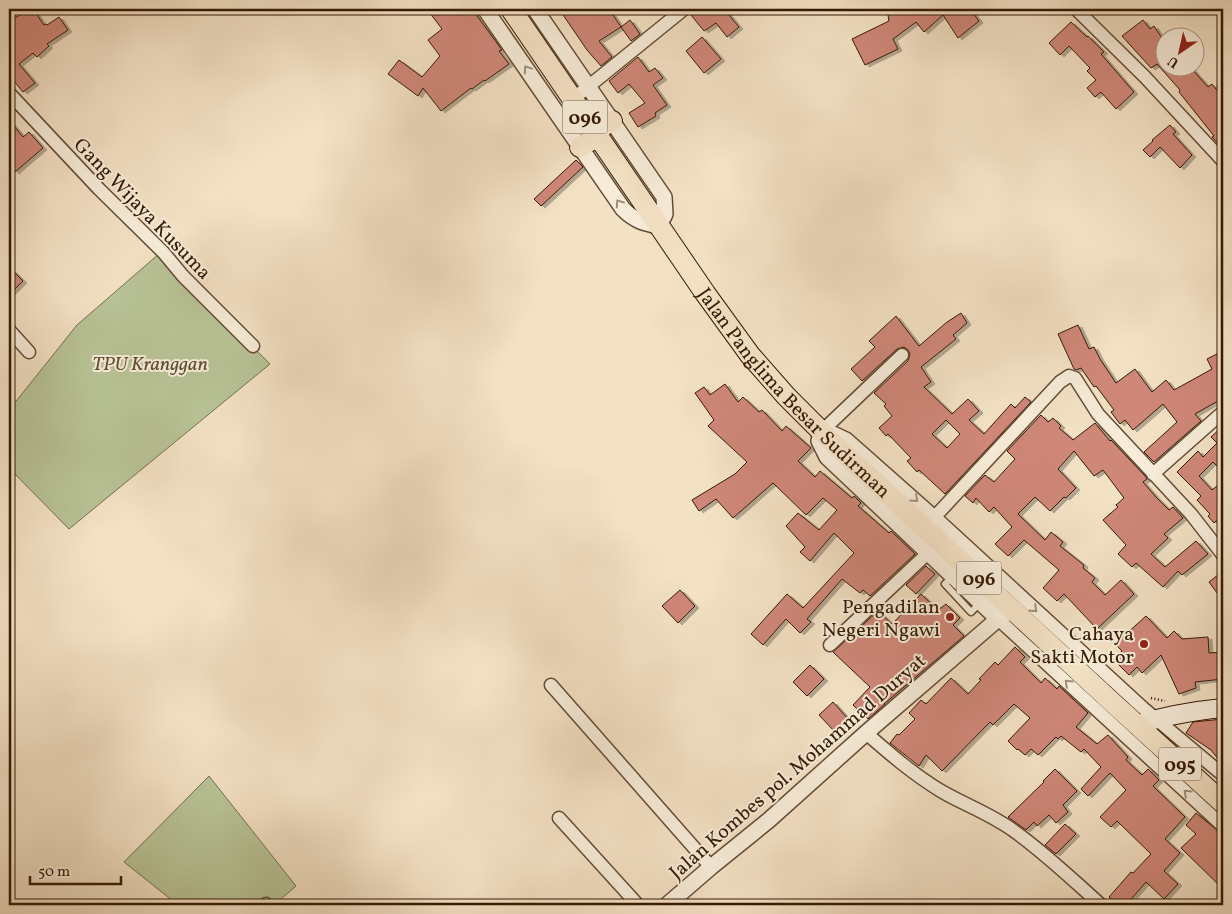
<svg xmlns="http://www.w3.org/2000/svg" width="1232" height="914" font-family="Vollkorn,serif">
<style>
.green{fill:#b8c396;stroke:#766e4d}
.building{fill:#cf8778;stroke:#351a04;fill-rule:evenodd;filter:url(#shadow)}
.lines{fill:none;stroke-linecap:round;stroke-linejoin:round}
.service-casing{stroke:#644c34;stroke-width:9}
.minor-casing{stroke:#644c34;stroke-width:15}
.tertiary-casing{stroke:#644c34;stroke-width:18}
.secondary-casing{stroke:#351a04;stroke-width:20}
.primary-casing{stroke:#351a04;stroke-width:22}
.path{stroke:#351a04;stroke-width:2.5;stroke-dasharray:1 2.5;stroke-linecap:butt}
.service{stroke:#f7ecd9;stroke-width:6}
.minor{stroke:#f7ecd9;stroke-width:12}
.tertiary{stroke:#f7ecd9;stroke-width:15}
.secondary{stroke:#f7ecd9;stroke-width:18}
.primary{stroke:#f3e1c4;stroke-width:20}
.oneway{stroke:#a08e79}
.poi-dot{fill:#8f2418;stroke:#f7ecd9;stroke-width:2}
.labels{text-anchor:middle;stroke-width:4;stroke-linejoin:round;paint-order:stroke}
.shield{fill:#f7ecd9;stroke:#6f5944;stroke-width:1}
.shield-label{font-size:19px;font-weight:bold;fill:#351a04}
.street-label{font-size:20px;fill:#351a04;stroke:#f7ecd9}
.park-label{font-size:20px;font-style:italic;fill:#5c4d30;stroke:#f7ecd9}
.poi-label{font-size:20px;fill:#351a04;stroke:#f7ecd9;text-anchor:end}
</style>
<defs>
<filter id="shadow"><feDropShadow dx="4" dy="2" stdDeviation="0" flood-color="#0004"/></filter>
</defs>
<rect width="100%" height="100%" fill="#f3e1c4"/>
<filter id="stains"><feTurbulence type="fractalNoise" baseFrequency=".004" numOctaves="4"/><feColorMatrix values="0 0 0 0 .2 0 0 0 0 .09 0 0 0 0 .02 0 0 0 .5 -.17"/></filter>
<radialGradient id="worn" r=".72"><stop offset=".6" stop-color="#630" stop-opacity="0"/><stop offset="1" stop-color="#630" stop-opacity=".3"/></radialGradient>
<g class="green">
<polygon points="160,253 270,364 69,529 9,468 9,410 77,325"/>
<polygon points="209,776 296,886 274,905 178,905 124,862"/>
</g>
<g class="building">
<polygon points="9,9 15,18 30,9 33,9 44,25 46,24 47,25 59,17 68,30 47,44 49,46 37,57 33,53 19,64 35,83 23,92 9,75"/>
<polygon points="427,9 472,9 502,50 499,51 509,64 485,81 484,80 472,89 471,88 441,111 423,88 418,96 388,74 399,60 422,77 440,56 428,40 442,29"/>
<polygon points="559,9 609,9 621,27 599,41 612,57 601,66 587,50"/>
<polygon points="699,9 724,9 739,27 727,37 716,23 704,31 691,15"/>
<polygon points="887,9 970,9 979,21 958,38 943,15 924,32 916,22 893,39 898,49 865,65 852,39 889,21"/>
<polygon points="630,20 640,34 631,41 621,27"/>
<polygon points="1143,20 1150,29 1154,26 1164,41 1164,68 1191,68 1208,87 1212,84 1223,98 1223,149 1212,137 1214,136 1179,92 1180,90 1157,64 1151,68 1122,36"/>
<polygon points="1071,22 1087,37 1088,36 1104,52 1101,54 1134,92 1116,109 1101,92 1095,97 1087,88 1096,80 1087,71 1090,68 1069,46 1060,55 1049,43"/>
<polygon points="702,37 721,59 704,73 686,51"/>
<polygon points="638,57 649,72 655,68 663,78 653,85 667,105 655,113 656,116 638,127 629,113 645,103 629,84 618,93 609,81"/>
<polygon points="9,120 23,137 29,132 43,148 15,172 9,165"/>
<polygon points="1170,125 1176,132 1173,134 1192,155 1180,168 1160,147 1150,157 1143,150 1153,141 1152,140"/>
<polygon points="576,160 583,167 541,206 534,199"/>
<polygon points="9,267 23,281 9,295"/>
<path d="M 961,313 L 967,323 L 953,335 L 956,339 L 921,367 L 931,382 L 924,387 L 952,414 L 968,399 L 979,411 L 969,420 L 984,434 L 1011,404 L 1015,408 L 1025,397 L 1031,402 L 945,494 L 919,470 L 917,472 L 907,461 L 911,458 L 888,434 L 886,436 L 879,428 L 892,416 L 884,406 L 886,404 L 874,393 L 908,361 L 910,354 L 908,350 L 904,347 L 897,349 L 862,381 L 851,369 L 875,347 L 869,341 L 896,316 L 919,346 L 947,322 ZM 946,420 L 960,434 L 947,448 L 932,434 Z"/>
<polygon points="1078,325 1089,349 1094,347 1100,359 1116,383 1135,369 1152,392 1166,380 1174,390 1194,379 1212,369 1207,359 1223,351 1223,398 1195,414 1201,421 1154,462 1144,452 1177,422 1163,404 1133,430 1125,420 1120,424 1111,412 1114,410 1096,386 1094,387 1081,368 1076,370 1074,369 1058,334"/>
<polygon points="725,384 738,402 743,397 759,412 762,410 782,431 786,426 811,448 798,461 815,477 820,471 852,498 854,496 861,503 858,506 889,533 891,531 915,554 870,596 863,590 860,593 842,579 807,619 811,622 800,633 786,619 763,645 751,634 787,594 803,608 854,553 834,533 810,561 800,552 805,547 786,526 798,513 819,530 837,510 823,498 806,515 773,483 733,518 716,499 699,511 692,500 735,474 747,462 708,426 714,420 695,393 704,387 710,395"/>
<polygon points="1041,415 1048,422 1053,418 1061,426 1059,428 1073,440 1095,423 1110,441 1111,440 1146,477 1147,479 1143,482 1156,497 1169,510 1173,507 1183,518 1164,534 1168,538 1151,554 1165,567 1196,541 1208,554 1182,575 1178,571 1163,587 1136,563 1132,567 1118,554 1126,545 1103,520 1118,507 1116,505 1124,498 1103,470 1094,476 1074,451 1058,469 1076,488 1066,498 1064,497 1050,511 1035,497 1018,514 1045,540 1051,532 1063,542 1060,546 1084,565 1083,568 1095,578 1092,582 1105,595 1121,580 1134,594 1097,629 1064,594 1057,601 1043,588 1059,570 1024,540 1008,556 995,544 1012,527 994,507 989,512 976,498 973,503 965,496 985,475 994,482 1015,459 1007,451"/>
<polygon points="1223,426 1223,472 1213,462 1199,476 1212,490 1223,481 1223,514 1214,523 1208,516 1210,514 1197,500 1201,496 1177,472 1198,451 1203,457 1217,443 1211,437"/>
<polygon points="926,566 935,574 916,594 906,585"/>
<polygon points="1223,571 1223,601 1209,582"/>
<polygon points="680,590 695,606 678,623 662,606"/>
<polygon points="921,594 938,610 946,604 960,618 953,625 964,636 884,704 885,704 868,719 853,705 870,687 833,652 878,611 892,624"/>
<polygon points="1146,616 1167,638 1174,631 1182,639 1208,637 1209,653 1222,652 1223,679 1195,682 1196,688 1179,694 1161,655 1142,673 1137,667 1129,675 1113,659 1122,651 1115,644"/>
<polygon points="1015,647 1025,657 1020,662 1041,683 1045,678 1057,689 1059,686 1088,713 1076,727 1097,744 1108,735 1128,757 1126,760 1142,775 1148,769 1159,780 1153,786 1185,817 1165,839 1180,853 1164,871 1178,884 1164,899 1146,882 1126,905 1118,905 1109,897 1131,872 1133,873 1151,854 1117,821 1111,827 1100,817 1126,790 1110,773 1088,796 1081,789 1101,767 1084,749 1081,752 1061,736 1058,739 1056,737 1038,755 1031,749 1025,755 1018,749 1017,750 1008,741 1030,718 1014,704 993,725 990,722 942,771 926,755 919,766 890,743 897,734 899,735 915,719 909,713 921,700 926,704 951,678 968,694 981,680 979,679 995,662 998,665"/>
<polygon points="810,665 824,679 807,696 793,682"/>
<polygon points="833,702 849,720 835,732 819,715"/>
<polygon points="1223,719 1223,765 1211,750 1186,733 1193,722"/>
<polygon points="1055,769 1077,791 1063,805 1068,812 1056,823 1049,815 1037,826 1034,822 1026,830 1008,817 1044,782 1043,781"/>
<polygon points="1196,813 1223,835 1223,889 1181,848 1196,834 1186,825"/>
<polygon points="1065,824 1076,834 1056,854 1045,845"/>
</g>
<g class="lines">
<g class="service-casing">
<polyline id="service" points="953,576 945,584 971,612 981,602"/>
</g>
<g class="minor-casing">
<g id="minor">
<polyline points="1076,9 1145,77 1223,161"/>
<polyline points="9,93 99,189 163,252 183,276 253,346"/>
<polyline points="573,99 684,9"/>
<polyline points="9,330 29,352"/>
<polyline points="822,431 828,430 847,439 935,517 1143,708 1223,775"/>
<polyline points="821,432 902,355"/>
<polyline points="1153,474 1223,412"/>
<polyline points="930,522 1060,382 1069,376 1075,378 1098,414 1191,514 1223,555"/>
<polyline points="998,619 1223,826"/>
<polyline points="830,645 928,553"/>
<polyline points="551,685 711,867"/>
<path d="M 866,733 C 890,754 913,774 941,791 C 965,805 991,814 1014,831 C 1045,853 1073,880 1101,905"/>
<polyline points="559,818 638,905"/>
<polyline points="266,904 267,905"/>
</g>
</g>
<g class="tertiary-casing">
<g id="tertiary">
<path d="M 485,9 L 623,209 C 635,221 644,223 659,226 L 665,214 L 664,197 L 535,9"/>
<polyline points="667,905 711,867 769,820 866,733 998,619 827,457 819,441 821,432"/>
</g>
</g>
<g class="secondary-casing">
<g id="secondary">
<polyline points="998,619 1010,607"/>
<path d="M 1137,725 C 1166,715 1193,711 1223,708"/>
</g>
</g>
<g class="primary-casing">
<g id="primary">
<path id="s1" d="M 511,9 L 705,293 L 750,355 L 786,396 L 833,443 L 1113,703 L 1223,803"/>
<polyline points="595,131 612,121"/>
<polyline points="580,147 598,136"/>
</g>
</g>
<polyline class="path" points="1151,698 1165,701"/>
<use href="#service" class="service"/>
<use href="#minor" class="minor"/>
<use href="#tertiary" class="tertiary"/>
<use href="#secondary" class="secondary"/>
<use href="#primary" class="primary"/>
</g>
<defs><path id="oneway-chevron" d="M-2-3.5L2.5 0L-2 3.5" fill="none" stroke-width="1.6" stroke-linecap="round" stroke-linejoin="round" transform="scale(1.25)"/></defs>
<g class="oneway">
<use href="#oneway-chevron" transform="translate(527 69) rotate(-124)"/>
<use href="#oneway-chevron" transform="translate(619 203) rotate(-125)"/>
<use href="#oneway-chevron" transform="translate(915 499) rotate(42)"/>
<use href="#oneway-chevron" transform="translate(1034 609) rotate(43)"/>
<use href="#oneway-chevron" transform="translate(1068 683) rotate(-137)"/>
<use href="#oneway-chevron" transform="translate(1187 793) rotate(-137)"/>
</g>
<g class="poi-dot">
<circle cx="950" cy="617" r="5"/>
<circle cx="1144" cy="644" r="5"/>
</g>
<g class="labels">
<g class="shield">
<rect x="562.5" y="100.5" width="45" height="33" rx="4"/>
<rect x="956.5" y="561.5" width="45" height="33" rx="4"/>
<rect x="1159" y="747.5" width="42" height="33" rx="4"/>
</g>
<g class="shield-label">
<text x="585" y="124">096</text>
<text x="979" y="585">096</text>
<text x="1180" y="771">095</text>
</g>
<g class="street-label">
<text transform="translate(143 208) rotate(46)" y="7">Gang Wijaya Kusuma</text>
<text dy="7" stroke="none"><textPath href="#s1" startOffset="478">Jalan Panglima Besar Sudirman</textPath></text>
<text transform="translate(797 766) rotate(-41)" y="7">Jalan Kombes pol. Mohammad Duryat</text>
</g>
<g class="park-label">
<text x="150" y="370">TPU Kranggan</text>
</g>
<g class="poi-label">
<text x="940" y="613">Pengadilan<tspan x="940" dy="23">Negeri Ngawi</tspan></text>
<text x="1134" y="640">Cahaya<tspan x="1134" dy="23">Sakti Motor</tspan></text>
</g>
</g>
<rect width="1232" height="914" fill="none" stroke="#f3e1c4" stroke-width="30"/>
<rect x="10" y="10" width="1212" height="894" fill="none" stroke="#351a04" stroke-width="2.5"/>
<rect x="15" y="15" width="1202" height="884" fill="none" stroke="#351a04"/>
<g transform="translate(1180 52) rotate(214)"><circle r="24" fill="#f7ecd9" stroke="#a99884"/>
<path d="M0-4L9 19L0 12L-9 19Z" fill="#8f2418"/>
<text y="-8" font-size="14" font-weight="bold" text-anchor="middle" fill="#351a04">U</text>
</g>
<path d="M30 876v8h91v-8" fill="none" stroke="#351a04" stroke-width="2.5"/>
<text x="38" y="876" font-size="15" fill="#351a04" stroke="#f7ecd9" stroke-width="4" paint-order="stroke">50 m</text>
<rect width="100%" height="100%" filter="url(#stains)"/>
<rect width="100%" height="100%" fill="url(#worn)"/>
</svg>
